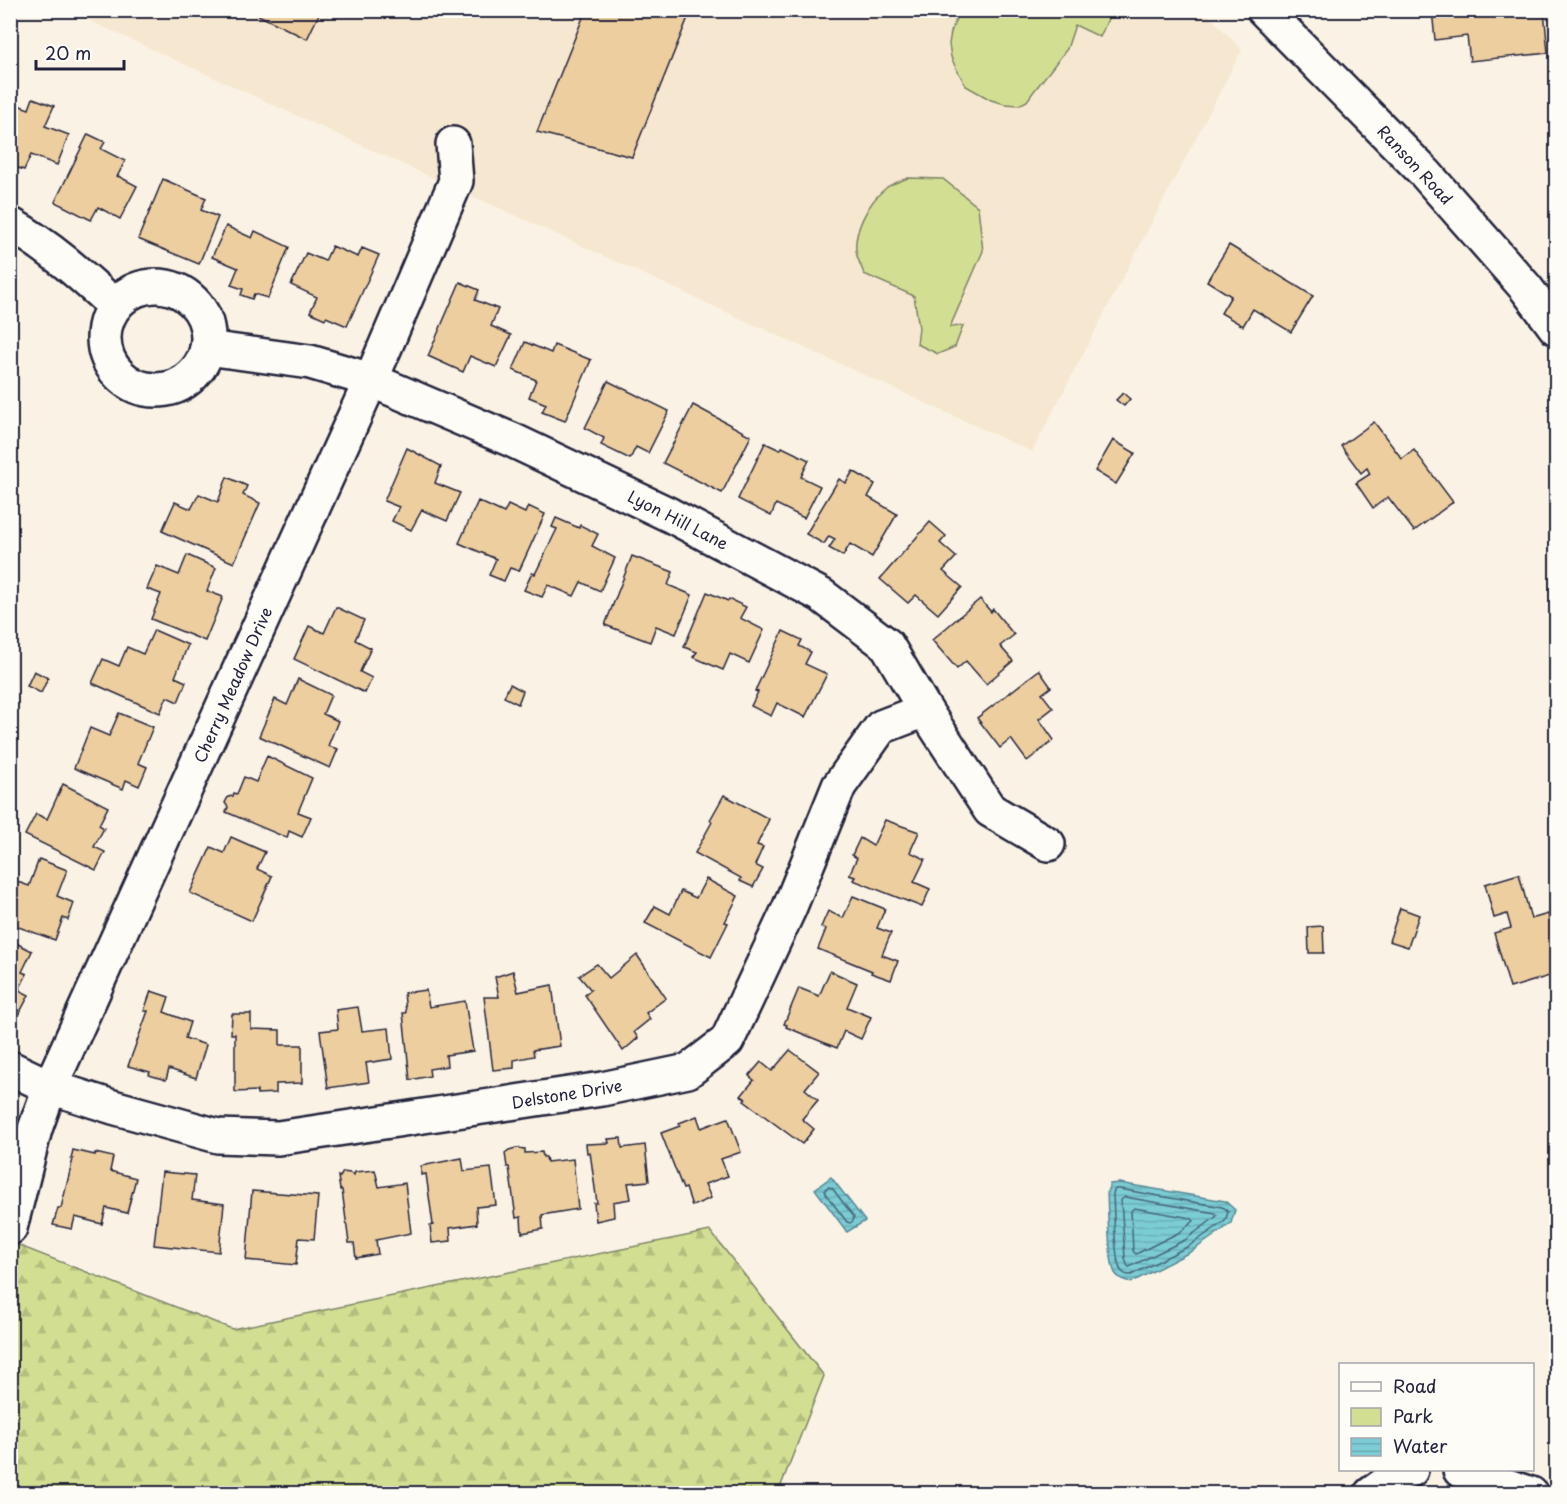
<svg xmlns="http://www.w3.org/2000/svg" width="1567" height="1504" font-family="'Playpen Sans',sans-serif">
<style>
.built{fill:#f6e8d0}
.forest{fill:url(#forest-firs);stroke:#7a8066;stroke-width:1.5}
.park{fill:#d2df92;stroke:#7a8066;stroke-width:1.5}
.water{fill:url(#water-rules);stroke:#578897;stroke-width:1.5}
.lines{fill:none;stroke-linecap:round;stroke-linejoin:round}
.shore{stroke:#466678;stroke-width:1.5}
.building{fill:#edce9f;stroke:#22223b;stroke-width:1.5}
.minor-casing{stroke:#22223b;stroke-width:38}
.minor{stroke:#fdfcf7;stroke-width:33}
.labels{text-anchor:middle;stroke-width:4.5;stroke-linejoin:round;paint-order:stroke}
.street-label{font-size:16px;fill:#22223b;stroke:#fdfcf7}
</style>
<defs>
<pattern id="forest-firs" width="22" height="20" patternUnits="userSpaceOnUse" patternTransform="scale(1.5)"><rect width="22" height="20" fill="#d2df92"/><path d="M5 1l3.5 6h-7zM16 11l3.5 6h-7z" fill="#b4bf7f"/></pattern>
<pattern id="water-rules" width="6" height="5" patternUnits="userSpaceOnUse" patternTransform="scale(1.5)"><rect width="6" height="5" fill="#7bccd4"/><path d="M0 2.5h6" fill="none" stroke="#6aafb7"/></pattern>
</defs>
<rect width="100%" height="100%" fill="#faf3e5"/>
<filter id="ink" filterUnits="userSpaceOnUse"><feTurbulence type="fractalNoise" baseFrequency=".0167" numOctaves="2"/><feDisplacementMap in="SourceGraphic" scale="12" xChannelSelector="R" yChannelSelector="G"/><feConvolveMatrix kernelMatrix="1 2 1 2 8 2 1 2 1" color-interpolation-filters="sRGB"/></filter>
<g filter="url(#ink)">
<polygon class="built" points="1204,10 1242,50 1032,452 68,11"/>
<polygon class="forest" points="710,1231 824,1376 778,1493 11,1493 10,1242 232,1329"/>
<g class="park">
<polygon points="959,11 1107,11 1108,19 1100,37 1075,25 1067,49 1034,91 1027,101 1019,105 1005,104 991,100 966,86 955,66 951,57 949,44 951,32"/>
<path d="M 908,178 L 943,179 L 978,207 L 983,251 L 950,327 L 963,326 L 955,347 L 938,354 L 917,344 L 919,328 L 914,296 L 864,274 C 862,268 859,262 857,256 C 851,234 869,201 886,188 C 892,183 901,181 908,178 Z"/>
</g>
<g class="water">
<polygon points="831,1177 865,1221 847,1232 815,1189"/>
<path d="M 1119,1183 L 1225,1201 L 1235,1210 L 1231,1223 L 1225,1228 L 1192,1251 L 1132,1282 C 1125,1281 1119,1279 1115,1273 C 1108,1261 1108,1209 1107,1192 L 1110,1184 Z"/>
</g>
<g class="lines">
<g class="shore">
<polygon points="829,1187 832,1188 854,1217 853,1221 850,1223 847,1222 825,1193 825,1189"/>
<path d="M 1115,1189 L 1119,1189 L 1222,1207 L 1226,1209 L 1228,1212 L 1225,1221 L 1189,1246 L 1131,1275 C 1126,1275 1123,1274 1120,1269 C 1114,1255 1114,1211 1113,1193 Z"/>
<polygon points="1125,1197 1215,1213 1217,1216 1185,1240 1129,1267 1127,1265 1125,1258 1121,1200"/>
<polygon points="1134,1208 1191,1218 1194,1221 1180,1232 1136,1254 1133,1251 1131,1211"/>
</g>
</g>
<g class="building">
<polygon points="248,10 321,10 307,39"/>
<polygon points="586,10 691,10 632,157 537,132"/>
<polygon points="1432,10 1544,10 1548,53 1470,61 1467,36 1435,40"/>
<polygon points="33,98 54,106 45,126 69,135 57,165 31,155 24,170 13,166 12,170 10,102 29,109"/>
<polygon points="88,134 105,142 101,149 125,161 117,177 118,176 137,186 120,219 98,207 91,220 55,202"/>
<polygon points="163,179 206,198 201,210 218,217 199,264 138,239"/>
<polygon points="226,226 252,238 255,231 289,247 268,298 254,294 252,299 241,295 243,289 231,285 238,268 212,257"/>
<polygon points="1229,245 1313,296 1291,332 1253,309 1243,326 1221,313 1231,296 1207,281"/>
<polygon points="332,246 358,257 362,248 379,255 347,326 326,317 325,319 310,312 317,297 291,285 306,253 325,261"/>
<polygon points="460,282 479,290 475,300 498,309 491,326 511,335 496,367 470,356 463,372 428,356"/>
<polygon points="525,342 551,353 554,345 591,360 565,421 542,412 546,404 529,397 536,380 513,370"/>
<polygon points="608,381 669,411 648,453 636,447 630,459 601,445 604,438 585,428"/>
<polygon points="1123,393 1130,399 1124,406 1116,400"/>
<polygon points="693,405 751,436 722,493 663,463"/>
<polygon points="1374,422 1402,459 1414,450 1453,502 1414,531 1388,497 1373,508 1356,483 1370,474 1367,468 1361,473 1341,446"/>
<polygon points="1113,440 1135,453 1116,484 1095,471"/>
<polygon points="765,443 780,450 782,447 809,460 801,477 820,486 804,518 776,504 771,516 738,499"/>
<polygon points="407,448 441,466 435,483 460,493 447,521 422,510 411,530 392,521 399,507 384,501"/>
<polygon points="853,471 875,484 868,497 897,514 872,557 850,544 843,556 829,548 835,539 829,536 824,544 806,534 839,479 846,483"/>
<polygon points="227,477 247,486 243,495 260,503 234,563 162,531 175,502 191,509 199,494 218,502"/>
<polygon points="478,501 504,513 508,505 525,513 528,506 545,514 519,571 510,568 504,581 489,575 496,559 459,543"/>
<polygon points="556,518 579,528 580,525 598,534 592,546 615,558 600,591 581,582 574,596 548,585 542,597 524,590 532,573 535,574 557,529 552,527"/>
<polygon points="930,522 946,536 940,543 956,557 943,571 962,587 938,614 916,595 908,603 880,579"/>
<polygon points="187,555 216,568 207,591 223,597 205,641 151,619 161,594 147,589 157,566 179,575"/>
<polygon points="632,556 673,572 668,585 692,595 676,634 656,626 650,642 605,625"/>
<polygon points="707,592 728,601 729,599 746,607 740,618 764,630 749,663 730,654 723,670 693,657 697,652 684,647"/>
<polygon points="980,599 991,612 993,609 1014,635 1000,646 1013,661 986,684 966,661 957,669 932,640"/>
<polygon points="336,607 364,620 355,640 371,648 360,672 372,678 365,693 294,659 309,626 324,633"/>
<polygon points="154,630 188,645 175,677 186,682 178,702 167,697 160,713 92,683 103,659 119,666 127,647 143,654"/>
<polygon points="783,631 802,640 799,646 811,652 805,664 827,674 805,717 777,703 771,716 751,706 758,692 755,691"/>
<polygon points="1039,670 1051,687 1042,694 1053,708 1039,719 1054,740 1027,761 1011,739 1000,748 977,718"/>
<polygon points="34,671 48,678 41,693 27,686"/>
<polygon points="298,679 331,695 323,714 338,721 328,746 338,749 330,768 259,736 275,699 287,705"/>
<polygon points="510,684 523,691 518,704 504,697"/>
<polygon points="119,713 153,727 138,763 147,767 139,786 126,780 123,789 74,768 90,728 109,736"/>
<polygon points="267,756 312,778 298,812 311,817 302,837 289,831 287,838 226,812 228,807 225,803 228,797 233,796 234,793 237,794 244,777 256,782"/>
<polygon points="63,784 108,807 99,825 104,828 94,847 105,852 96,870 25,835 36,814 47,819"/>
<polygon points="724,795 769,819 757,845 763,847 755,865 763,869 753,887 740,881 741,878 695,853 712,822 710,820"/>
<polygon points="885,820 919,832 910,852 925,859 914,882 930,889 922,907 853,880 855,877 849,875 857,858 852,855 860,838 873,846"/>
<polygon points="231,837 265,852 257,869 272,876 252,921 190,893 211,847 224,853"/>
<polygon points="39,859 67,870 57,896 74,903 68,920 63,918 55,940 10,924 10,910 13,902 10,901 10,879 29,886"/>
<polygon points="1519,874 1531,919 1548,914 1556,945 1556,974 1510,988 1494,933 1511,928 1507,914 1494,918 1485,884"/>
<polygon points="706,879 738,896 725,922 728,923 711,957 645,923 655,906 670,914 681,891 696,898"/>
<polygon points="853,896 885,909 877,928 891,933 882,955 898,961 891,980 871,973 872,971 818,949 826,929 821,927 828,911 843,918"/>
<polygon points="1400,908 1419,915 1408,947 1389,941"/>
<polygon points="1323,926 1324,953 1309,953 1308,927"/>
<polygon points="10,940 32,951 22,972 27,974 19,990 29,995 19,1014 10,1010"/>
<polygon points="637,955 666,998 646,1013 650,1019 634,1032 638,1038 623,1051 585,995 591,990 579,976 597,964 609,978"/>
<polygon points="513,971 518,992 552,985 560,1046 533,1050 534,1056 514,1060 514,1068 493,1070 484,997 499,997 495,977"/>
<polygon points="830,971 857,983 847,1007 871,1017 861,1039 844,1031 837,1048 786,1027 787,1025 784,1024 799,988 819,996"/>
<polygon points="426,990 429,1007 465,1001 473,1051 446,1055 447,1066 429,1069 430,1076 410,1080 403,1013 406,1013 404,993"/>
<polygon points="151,991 169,997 164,1012 190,1022 185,1038 206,1045 196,1078 169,1069 166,1080 149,1075 150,1072 128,1066 148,1011 144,1011"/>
<polygon points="358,1007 362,1031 389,1028 392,1059 366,1063 369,1082 328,1088 320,1031 338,1029 336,1010"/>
<polygon points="232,1014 251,1014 251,1029 280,1030 280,1045 302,1045 302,1083 276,1084 276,1093 257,1094 257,1091 235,1092 235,1034 231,1034"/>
<polygon points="790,1050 819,1072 805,1089 818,1100 802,1119 814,1129 802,1144 744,1101 746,1099 741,1096 754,1080 749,1076 761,1062 772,1071"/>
<polygon points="697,1116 701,1128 728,1118 741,1152 721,1159 728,1176 705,1184 711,1198 692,1206 686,1188 683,1189 661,1133 680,1126 679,1123"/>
<polygon points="621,1138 622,1148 645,1145 649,1181 628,1183 631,1199 613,1202 614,1217 596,1221 594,1203 597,1203 590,1152 587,1153 586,1144 609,1143 608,1139"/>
<polygon points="516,1148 525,1149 525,1153 542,1152 543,1157 546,1157 547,1162 573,1159 578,1209 542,1215 543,1229 522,1233 521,1217 516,1218 509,1167 507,1167 505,1153 509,1150"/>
<polygon points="73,1150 95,1155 95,1153 113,1157 110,1171 136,1178 127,1213 106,1208 102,1224 75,1217 72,1229 53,1225 58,1208 61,1208 73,1159 71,1159"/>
<polygon points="462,1158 464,1171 491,1168 496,1205 476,1207 477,1224 450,1228 451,1241 432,1243 430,1226 433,1225 426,1174 421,1175 421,1166"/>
<polygon points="375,1170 379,1187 405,1183 411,1233 376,1240 378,1254 356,1258 354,1243 349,1243 342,1190 340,1190 338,1176 340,1177 343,1172 350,1173 354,1175 355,1172"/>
<polygon points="162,1172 195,1175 192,1200 224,1204 219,1252 154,1245"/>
<polygon points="252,1191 318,1196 314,1239 299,1238 296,1265 246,1260"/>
</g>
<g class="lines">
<g class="minor-casing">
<g id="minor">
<polyline points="1264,10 1425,173 1526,288 1556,328"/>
<path d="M 10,224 C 49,246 82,276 115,306"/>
<circle cx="156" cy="338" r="52"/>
<polyline points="207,348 310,362 371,380 512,440 670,515 821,595 887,645 925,710 990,810 1048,844"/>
<polyline points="10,1068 50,1087 113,1107 218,1136 278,1138 602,1089 688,1071 727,1041 789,909 839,786 881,727 925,710"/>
<polyline points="10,1228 35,1129 50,1087 371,380 456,181 453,144"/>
<polyline points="1460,1470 1531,1494"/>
<polyline points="1371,1494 1400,1473 1411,1470"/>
</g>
</g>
<use href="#minor" class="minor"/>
</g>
</g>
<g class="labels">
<g class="street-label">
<text transform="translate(1415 165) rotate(47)" y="6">Ranson Road</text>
<text transform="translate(678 520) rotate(27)" y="6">Lyon Hill Lane</text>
<text transform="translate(233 685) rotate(-66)" y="6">Cherry Meadow Drive</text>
<text transform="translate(567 1094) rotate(-9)" y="6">Delstone Drive</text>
</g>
</g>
<rect width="1567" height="1504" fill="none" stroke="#fdfcf7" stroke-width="36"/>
<rect x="18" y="18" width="1531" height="1468" fill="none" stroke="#22223b" stroke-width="2" filter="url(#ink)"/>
<rect x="1339" y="1363" width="195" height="108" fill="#fdfcf7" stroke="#a5a5ac" stroke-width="1.5"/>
<rect x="1351" y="1382" width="30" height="9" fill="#fdfcf7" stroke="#a5a5ac" stroke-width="1.5"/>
<text x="1393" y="1393" font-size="18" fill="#22223b">Road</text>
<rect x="1351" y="1408" width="30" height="18" fill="#d2df92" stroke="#a5a5ac" stroke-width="1.5"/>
<text x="1393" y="1423" font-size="18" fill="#22223b">Park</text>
<rect x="1351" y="1438" width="30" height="18" fill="url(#water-rules)" stroke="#a5a5ac" stroke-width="1.5"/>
<text x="1393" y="1453" font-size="18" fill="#22223b">Water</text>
<path d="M36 60v9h88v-9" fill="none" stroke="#22223b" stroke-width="3"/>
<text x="45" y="60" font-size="18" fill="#22223b" stroke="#fdfcf7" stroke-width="4.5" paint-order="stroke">20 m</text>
</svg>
